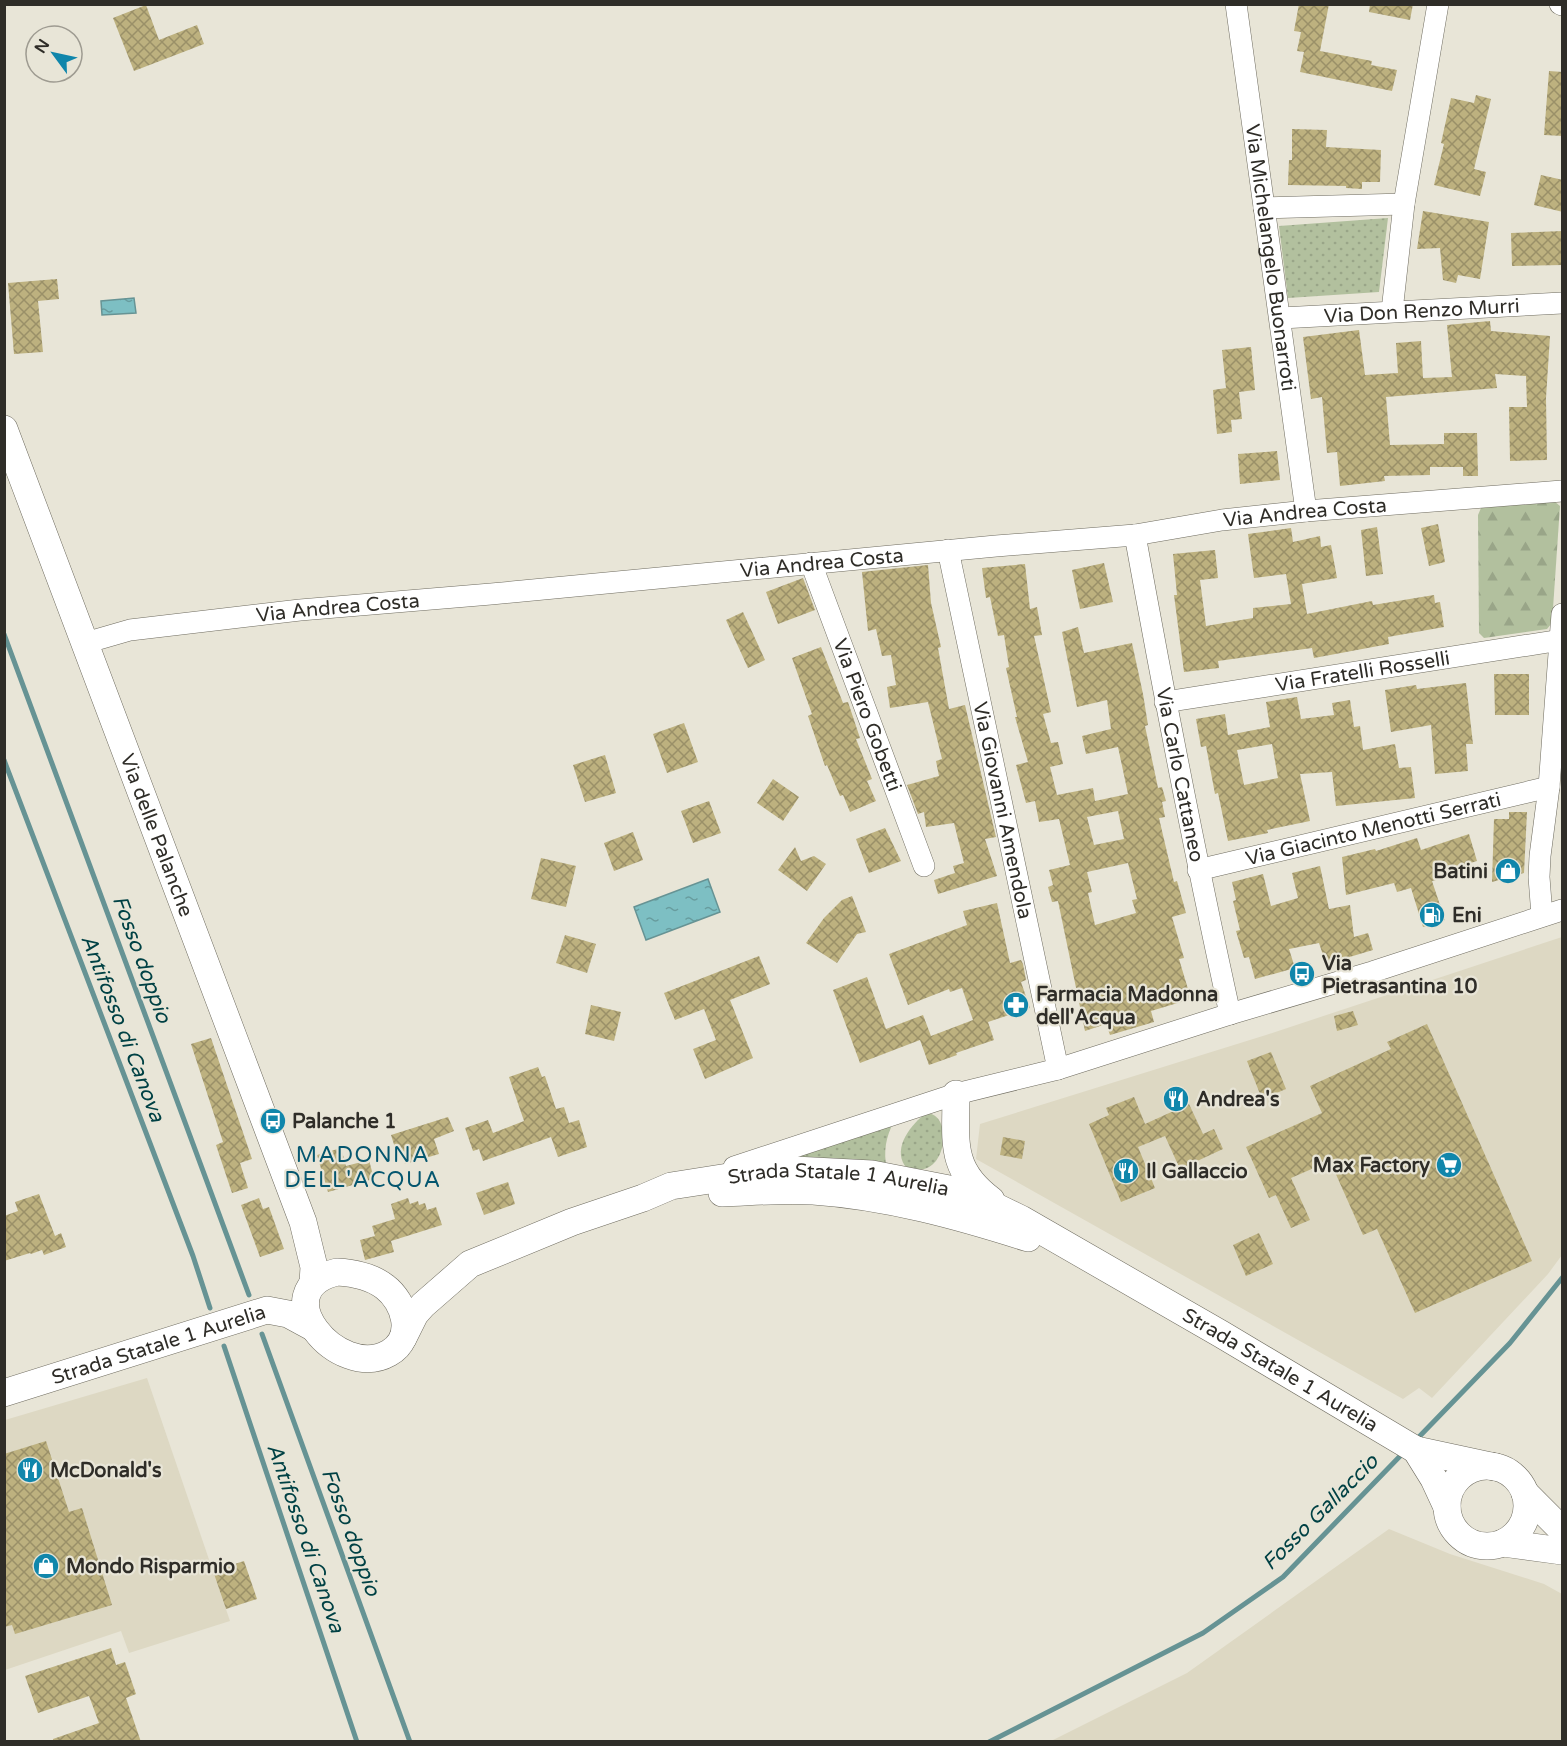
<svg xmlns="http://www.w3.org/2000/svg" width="1567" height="1746" font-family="'Varela Round',sans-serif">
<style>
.built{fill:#ddd8c3}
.grass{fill:url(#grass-dots)}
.forest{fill:url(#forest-firs)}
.water{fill:url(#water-ripples);stroke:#669394;stroke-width:1.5}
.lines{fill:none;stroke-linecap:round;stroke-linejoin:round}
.stream{stroke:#669394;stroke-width:5}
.building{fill:url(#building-cross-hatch);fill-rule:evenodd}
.minor-casing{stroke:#6e6b5f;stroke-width:22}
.major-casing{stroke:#6e6b5f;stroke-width:28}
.minor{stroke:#fff;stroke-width:21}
.major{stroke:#fff;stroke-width:27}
.labels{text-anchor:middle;stroke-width:4.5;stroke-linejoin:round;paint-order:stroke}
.street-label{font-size:20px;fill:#2f2d28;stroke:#e8e5d7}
.poi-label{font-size:20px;font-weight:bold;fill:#2f2d28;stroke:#e8e5d7;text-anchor:start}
.water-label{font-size:21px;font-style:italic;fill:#004144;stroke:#e8e5d7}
.quarter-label{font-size:22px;letter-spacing:1.5px;fill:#04566f;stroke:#e8e5d7}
</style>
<defs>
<pattern id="grass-dots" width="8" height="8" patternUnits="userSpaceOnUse" patternTransform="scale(1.5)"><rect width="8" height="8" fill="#b2c09e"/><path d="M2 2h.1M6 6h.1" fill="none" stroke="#99a588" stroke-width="1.8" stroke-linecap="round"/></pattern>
<pattern id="forest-firs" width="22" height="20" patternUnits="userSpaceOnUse" patternTransform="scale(1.5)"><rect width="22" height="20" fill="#b2c09e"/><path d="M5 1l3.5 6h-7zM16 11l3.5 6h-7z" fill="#99a588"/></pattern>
<pattern id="water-ripples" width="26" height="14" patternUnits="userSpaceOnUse" patternTransform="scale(1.5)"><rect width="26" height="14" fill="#7dbfc3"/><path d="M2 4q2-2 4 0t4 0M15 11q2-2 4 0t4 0" fill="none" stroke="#679c9e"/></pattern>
<pattern id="building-cross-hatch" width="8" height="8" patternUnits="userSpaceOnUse" patternTransform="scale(1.5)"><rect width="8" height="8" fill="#bdb17f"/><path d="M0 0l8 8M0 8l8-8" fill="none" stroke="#9a9068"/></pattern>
</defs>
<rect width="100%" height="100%" fill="#e8e5d7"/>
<g class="built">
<polygon points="1562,937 1562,1255 1548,1274 1432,1398 1419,1388 1403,1399 976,1159 980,1124 1266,1035"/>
<polygon points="147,1378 230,1621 129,1653 121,1631 5,1670 5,1420"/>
<polygon points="1389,1529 1450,1554 1544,1584 1562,1594 1562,1741 1051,1741 1187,1673"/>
</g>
<g class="grass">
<polygon points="1388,218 1379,292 1288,298 1279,226"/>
<path d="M 926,1113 C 956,1113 946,1187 905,1166 C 892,1147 912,1124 926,1113 Z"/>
<path d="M 894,1121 C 886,1137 883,1151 887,1169 L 779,1162 Z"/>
</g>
<polygon class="forest" points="1554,501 1560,506 1552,623 1547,629 1484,638 1479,633 1478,515 1481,508"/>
<g class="water">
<polygon points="134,298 136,313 102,315 101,301"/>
<polygon points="708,879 720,912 646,940 634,907"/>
</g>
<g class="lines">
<g class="stream">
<polyline points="4,634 249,1295"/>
<polyline points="4,760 193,1256 210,1308"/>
<polyline points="262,1334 410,1742"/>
<polyline points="224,1346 357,1742"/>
<polyline points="1415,1441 1510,1343 1562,1278"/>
<polyline points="989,1742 1203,1633 1283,1577 1404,1452"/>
</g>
</g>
<g class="building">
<polygon points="1299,4 1329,4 1320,51 1372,61 1371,65 1397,70 1392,91 1300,72 1304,52 1297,51 1301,32 1294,31"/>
<polygon points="1370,4 1413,4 1410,20 1369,12"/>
<polygon points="146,5 159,40 197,25 204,44 134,71 113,18"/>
<polygon points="1549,71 1563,72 1563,136 1544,135"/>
<polygon points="1476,95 1491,99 1474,169 1486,172 1480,196 1434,185 1444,144 1441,143 1451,98 1474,103"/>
<polygon points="1292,129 1327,130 1326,147 1381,150 1380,182 1362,182 1362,189 1346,188 1346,186 1288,185 1289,160 1292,160"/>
<polygon points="1541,175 1563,180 1563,212 1534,205"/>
<polygon points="1423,211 1489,222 1480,279 1458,275 1456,283 1443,280 1440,248 1417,249"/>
<polygon points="1563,231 1563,265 1512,266 1511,233"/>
<polygon points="57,279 59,299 38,301 43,352 14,354 8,283"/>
<polygon points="1490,321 1491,331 1550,336 1546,398 1547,460 1510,461 1509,407 1527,407 1526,376 1495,374 1497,388 1386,397 1390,445 1444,444 1444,433 1477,433 1478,476 1463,476 1463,467 1430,467 1430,475 1384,476 1385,481 1340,486 1337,452 1327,453 1322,397 1311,399 1303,337 1359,330 1365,375 1398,373 1396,343 1421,341 1423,378 1452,377 1447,325"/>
<polygon points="1251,347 1255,390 1239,392 1242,419 1231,420 1232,432 1217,434 1213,390 1226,388 1222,350"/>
<polygon points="1277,451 1280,480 1240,484 1238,454"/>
<polygon points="1438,524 1445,562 1429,566 1421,528"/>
<polygon points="1377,527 1383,574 1366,576 1361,530"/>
<polygon points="1291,528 1293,542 1320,536 1321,547 1331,545 1337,578 1302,584 1307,614 1372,601 1373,605 1434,595 1435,603 1440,602 1444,627 1388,637 1389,644 1314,658 1312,648 1218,661 1219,668 1184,672 1174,595 1177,595 1173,554 1215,550 1218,578 1200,580 1206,626 1253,618 1253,608 1291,604 1286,574 1254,578 1248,534"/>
<polygon points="1104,563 1113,602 1080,609 1072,570"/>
<path d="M 1025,564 L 1030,609 L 1037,607 L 1042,635 L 1034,636 L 1051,712 L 1043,714 L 1051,743 L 1058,742 L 1063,764 L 1050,767 L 1057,795 L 1093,788 L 1095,801 L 1128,794 L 1118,747 L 1086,754 L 1082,736 L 1111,729 L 1107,700 L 1077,707 L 1062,632 L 1078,627 L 1084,653 L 1132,643 L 1143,694 L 1148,725 L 1145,726 L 1158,788 L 1162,787 L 1166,801 L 1162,802 L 1165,817 L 1159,818 L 1174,882 L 1177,881 L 1186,913 L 1172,917 L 1184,958 L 1179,959 L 1191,999 L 1151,1011 L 1154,1022 L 1110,1035 L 1106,1024 L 1085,1031 L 1058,901 L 1052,902 L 1048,887 L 1053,885 L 1049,870 L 1070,865 L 1059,819 L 1039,822 L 1035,801 L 1026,803 L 1016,765 L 1028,762 L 1015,717 L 1017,717 L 1006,668 L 1009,667 L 1004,635 L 998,636 L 990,597 L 986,598 L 982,568 ZM 1118,811 L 1124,839 L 1094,845 L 1087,817 ZM 1128,863 L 1137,899 L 1132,900 L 1136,913 L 1095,925 L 1088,893 L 1092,892 L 1087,872 Z"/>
<polygon points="928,565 931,603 941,647 938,648 949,709 965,705 996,837 985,839 997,876 938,894 934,880 955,873 953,866 964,863 954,823 926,827 924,812 918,814 907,785 939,776 936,761 942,759 928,702 890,708 887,687 896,685 891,655 882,656 876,629 868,631 862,572"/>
<polygon points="803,578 815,610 778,624 766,592"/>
<polygon points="743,612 765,660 748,668 726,620"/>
<polygon points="821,647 843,703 848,702 860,738 856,739 872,779 867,781 876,801 850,812 843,795 840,796 827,765 825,766 808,716 812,714 792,658"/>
<polygon points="1494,674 1529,674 1529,715 1495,715"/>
<polygon points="1466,683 1473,744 1466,744 1468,771 1435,774 1431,725 1391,732 1385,690 1416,685 1417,689"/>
<path d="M 1297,697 L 1301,719 L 1334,715 L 1332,703 L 1350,700 L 1354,727 L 1360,726 L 1363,750 L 1395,744 L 1399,768 L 1411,767 L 1415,798 L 1336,806 L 1332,772 L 1300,774 L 1310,821 L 1267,830 L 1268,833 L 1228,841 L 1218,793 L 1215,794 L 1206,746 L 1201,747 L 1196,719 L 1225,714 L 1228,735 L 1270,727 L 1266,702 ZM 1272,744 L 1278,778 L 1244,785 L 1237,750 Z"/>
<polygon points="684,723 698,762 667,773 653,734"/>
<polygon points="605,755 616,793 585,802 573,765"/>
<polygon points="773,779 799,797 783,821 757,803"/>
<polygon points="709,801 721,833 693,843 681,811"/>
<polygon points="1509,812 1527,812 1524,873 1492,882 1494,819 1509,819"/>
<polygon points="885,828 901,861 869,873 856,839"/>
<polygon points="633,832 643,860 614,871 604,843"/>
<polygon points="1469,834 1477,861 1434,874 1436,880 1432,881 1445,920 1423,927 1411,888 1397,892 1394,883 1346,895 1342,857 1375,849 1376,851 1417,838 1421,850"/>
<polygon points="795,847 801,861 814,856 826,864 807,891 778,870"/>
<polygon points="541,858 576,866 566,907 531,899"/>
<polygon points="1320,866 1329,909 1350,905 1354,937 1368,933 1373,950 1326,964 1319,943 1289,949 1295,968 1255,979 1249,957 1244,958 1236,931 1240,930 1233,901 1236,900 1232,882 1263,874 1271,906 1298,898 1292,873"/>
<polygon points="852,896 866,932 857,934 837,963 806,943 824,918 842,900"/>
<polygon points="997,903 1010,963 1021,960 1023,964 1026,980 1021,982 1030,1008 988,1022 994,1040 956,1053 957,1055 929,1065 920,1040 860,1063 833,990 867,977 886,1029 923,1015 931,1036 973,1020 962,988 950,992 949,989 908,1005 889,954 967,925 963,911"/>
<polygon points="565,935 596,944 587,973 556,963"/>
<polygon points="759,956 770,984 730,1000 753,1058 705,1079 693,1049 716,1040 704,1009 675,1020 664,993"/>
<polygon points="591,1005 621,1012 614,1041 585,1034"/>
<polygon points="1353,1011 1358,1025 1337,1031 1334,1016"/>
<polygon points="1427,1024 1532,1261 1415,1313 1377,1229 1363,1235 1330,1161 1291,1178 1310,1220 1291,1228 1276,1195 1269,1198 1246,1147 1322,1113 1310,1086 1391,1049 1387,1042"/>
<polygon points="211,1038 252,1159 240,1163 248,1188 232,1193 216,1145 223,1142 191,1044"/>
<polygon points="1271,1052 1286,1089 1262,1099 1247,1061"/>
<polygon points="538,1067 542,1077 545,1076 556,1109 564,1107 569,1123 579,1120 587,1147 558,1157 551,1137 483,1161 479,1149 473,1151 465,1128 488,1120 493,1133 524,1121 509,1077"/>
<polygon points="1134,1097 1145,1124 1189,1104 1203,1134 1214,1129 1223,1149 1180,1169 1165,1136 1138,1147 1155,1188 1121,1202 1089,1124 1109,1115 1106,1108"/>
<polygon points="448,1117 454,1131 434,1139 439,1154 405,1164 402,1153 397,1154 391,1135"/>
<polygon points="1003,1137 1025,1141 1022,1159 1000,1155"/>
<polygon points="341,1148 346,1166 369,1160 374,1179 328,1192 317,1155"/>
<polygon points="508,1182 515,1204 484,1215 476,1193"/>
<polygon points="39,1194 55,1236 61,1233 66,1247 44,1255 42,1250 31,1254 30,1253 4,1261 4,1216 18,1211 15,1202"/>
<polygon points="259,1198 263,1209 269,1207 284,1249 260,1257 241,1205"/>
<polygon points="408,1198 410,1204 418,1201 419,1205 425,1203 427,1210 436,1207 442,1225 391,1241 394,1252 365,1260 360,1240 375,1236 372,1226 395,1219 391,1204"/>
<polygon points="1259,1233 1273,1264 1246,1276 1233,1245"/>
<polygon points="46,1441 69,1512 82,1508 112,1605 15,1634 12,1625 4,1627 4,1454"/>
<polygon points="244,1561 257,1599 226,1609 213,1571"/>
<polygon points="111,1648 116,1665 125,1662 136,1694 126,1698 141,1742 53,1742 53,1739 99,1723 89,1696 38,1713 25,1676"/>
</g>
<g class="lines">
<g class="minor-casing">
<g id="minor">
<path id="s1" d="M 1236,4 L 1306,511"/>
<polyline points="1560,4 1562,5"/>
<polyline points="1264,208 1404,204"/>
<polyline points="1392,311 1404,204 1438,4"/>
<path id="s2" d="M 1281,318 L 1562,303"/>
<path id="s3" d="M 1135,535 C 1164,695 1195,855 1230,1014"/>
<path id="s4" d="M 948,550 L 1058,1069"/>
<path id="s5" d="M 811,563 L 924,866"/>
<path id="s6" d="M 85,643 L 130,630 L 300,610 L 491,594 L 996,546 L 1135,535 L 1222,520 L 1306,511 L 1562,491"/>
<path id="s7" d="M 1165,702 L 1561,640"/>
<path id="s8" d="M 1198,870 L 1549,787"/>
<polyline points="1542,916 1539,877 1540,856 1549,787 1562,614"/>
<polyline points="734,1167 956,1094 1058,1069 1230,1014 1372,972 1562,910"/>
</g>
</g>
<g class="major-casing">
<g id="major">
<path id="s9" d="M 4,429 L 303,1222 L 314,1267 L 313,1283"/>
<path d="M 956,1094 C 956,1141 949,1169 991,1200"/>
<path d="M 722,1193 C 752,1192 783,1189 813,1191 C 887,1196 959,1216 1028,1238"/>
<path d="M 337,1272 C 354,1273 371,1276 385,1287 C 405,1302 416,1338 389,1353 C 338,1382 262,1290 337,1272 Z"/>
<path id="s10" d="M 403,1338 L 415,1314 L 423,1305 L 470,1264 L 572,1222 L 643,1198 L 671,1186 L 767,1171 L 794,1170 L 872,1174 L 949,1189 L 988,1203 L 1021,1219 L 1221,1334 L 1416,1450 L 1495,1467"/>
<path id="s11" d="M 4,1393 L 267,1310 L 288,1314 L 312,1327"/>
<polyline points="1416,1450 1434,1479 1447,1507"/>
<circle cx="1487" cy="1506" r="40"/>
<polyline points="1525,1493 1562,1530"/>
<polyline points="1503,1543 1562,1551"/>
</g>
</g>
<use href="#minor" class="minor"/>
<use href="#major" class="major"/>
</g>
<defs>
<g id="shop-disc" transform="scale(1.35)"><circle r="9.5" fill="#1086ab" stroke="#e8e5d7"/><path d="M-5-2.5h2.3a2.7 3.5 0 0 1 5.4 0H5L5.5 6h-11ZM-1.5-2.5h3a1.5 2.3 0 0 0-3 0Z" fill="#fff"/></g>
<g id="fuel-disc" transform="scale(1.35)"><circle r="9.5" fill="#1086ab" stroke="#e8e5d7"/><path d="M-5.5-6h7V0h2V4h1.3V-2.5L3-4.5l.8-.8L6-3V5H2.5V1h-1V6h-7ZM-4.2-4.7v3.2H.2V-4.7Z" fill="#fff"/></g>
<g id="bus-disc" transform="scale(1.35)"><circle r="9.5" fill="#1086ab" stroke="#e8e5d7"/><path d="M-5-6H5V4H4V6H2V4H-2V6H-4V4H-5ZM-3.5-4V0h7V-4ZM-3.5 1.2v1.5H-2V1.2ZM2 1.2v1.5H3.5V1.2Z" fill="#fff"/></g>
<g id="pharmacy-disc" transform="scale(1.35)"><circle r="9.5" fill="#1086ab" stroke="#e8e5d7"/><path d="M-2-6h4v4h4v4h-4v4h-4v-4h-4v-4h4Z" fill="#fff"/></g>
<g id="restaurant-disc" transform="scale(1.35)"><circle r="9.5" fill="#1086ab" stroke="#e8e5d7"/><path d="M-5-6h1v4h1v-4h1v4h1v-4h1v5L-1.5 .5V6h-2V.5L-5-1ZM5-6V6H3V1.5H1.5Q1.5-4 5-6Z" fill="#fff"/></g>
<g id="supermarket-disc" transform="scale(1.35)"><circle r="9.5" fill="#1086ab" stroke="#e8e5d7"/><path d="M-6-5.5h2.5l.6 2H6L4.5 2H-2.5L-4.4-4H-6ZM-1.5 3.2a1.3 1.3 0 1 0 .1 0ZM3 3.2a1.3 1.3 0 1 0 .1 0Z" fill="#fff"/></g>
</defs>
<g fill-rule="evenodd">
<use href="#shop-disc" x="1508" y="871"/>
<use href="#fuel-disc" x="1432" y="915"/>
<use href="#bus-disc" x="1302" y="974"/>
<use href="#pharmacy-disc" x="1016" y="1005"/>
<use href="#restaurant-disc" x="1176" y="1099"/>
<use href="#bus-disc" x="273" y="1121"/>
<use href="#supermarket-disc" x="1449" y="1165"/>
<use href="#restaurant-disc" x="1126" y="1171"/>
<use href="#restaurant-disc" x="30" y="1470"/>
<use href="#shop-disc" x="46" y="1566"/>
</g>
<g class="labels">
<g class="street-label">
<text dy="7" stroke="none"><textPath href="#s1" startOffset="256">Via Michelangelo Buonarroti</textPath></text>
<text dy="7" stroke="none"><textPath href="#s2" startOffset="141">Via Don Renzo Murri</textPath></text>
<text dy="7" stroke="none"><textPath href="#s6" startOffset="1228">Via Andrea Costa</textPath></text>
<text dy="7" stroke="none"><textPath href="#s6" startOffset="742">Via Andrea Costa</textPath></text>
<text dy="7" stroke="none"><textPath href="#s6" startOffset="256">Via Andrea Costa</textPath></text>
<text dy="7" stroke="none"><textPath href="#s7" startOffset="200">Via Fratelli Rosselli</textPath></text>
<text dy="7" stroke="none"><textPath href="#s5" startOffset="162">Via Piero Gobetti</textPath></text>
<text dy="7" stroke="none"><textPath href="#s3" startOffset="244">Via Carlo Cattaneo</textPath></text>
<text dy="7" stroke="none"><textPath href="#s4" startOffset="266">Via Giovanni Amendola</textPath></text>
<text dy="7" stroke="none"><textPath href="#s8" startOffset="180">Via Giacinto Menotti Serrati</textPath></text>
<text dy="7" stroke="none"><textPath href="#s9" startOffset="434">Via delle Palanche</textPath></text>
<text dy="7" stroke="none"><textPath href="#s10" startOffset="486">Strada Statale 1 Aurelia</textPath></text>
<text dy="7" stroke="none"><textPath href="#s11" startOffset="162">Strada Statale 1 Aurelia</textPath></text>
<text dy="7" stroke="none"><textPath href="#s10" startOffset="976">Strada Statale 1 Aurelia</textPath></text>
</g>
<g class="poi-label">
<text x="1488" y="878" text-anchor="end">Batini</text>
<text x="1452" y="922">Eni</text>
<text x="1322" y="970">Via<tspan x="1322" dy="23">Pietrasantina 10</tspan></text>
<text x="1036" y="1001">Farmacia Madonna<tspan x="1036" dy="23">dell'Acqua</tspan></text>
<text x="1196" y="1106">Andrea's</text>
<text x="292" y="1128">Palanche 1</text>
<text x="1430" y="1172" text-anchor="end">Max Factory</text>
<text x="1146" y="1178">Il Gallaccio</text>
<text x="50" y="1477">McDonald's</text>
<text x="66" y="1573">Mondo Risparmio</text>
</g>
<g class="water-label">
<text transform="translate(142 959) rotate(70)" y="7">Fosso doppio</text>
<text transform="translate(123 1028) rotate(69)" y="7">Antifosso di Canova</text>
<text transform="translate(1320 1512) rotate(-45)" y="7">Fosso Gallaccio</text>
<text transform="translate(351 1532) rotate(70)" y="7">Fosso doppio</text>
<text transform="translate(306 1538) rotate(71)" y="7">Antifosso di Canova</text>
</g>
<g class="quarter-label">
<text x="363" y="1162">MADONNA<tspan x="363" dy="25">DELL'ACQUA</tspan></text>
</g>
</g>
<rect width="1567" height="1746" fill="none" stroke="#2f2d28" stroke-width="12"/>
<g transform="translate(54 54) rotate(303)"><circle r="28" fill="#e8e5d7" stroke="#9e9b91" stroke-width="1.5"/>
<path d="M0-4.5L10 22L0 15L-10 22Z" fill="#1086ab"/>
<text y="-9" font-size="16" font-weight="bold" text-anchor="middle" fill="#2f2d28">N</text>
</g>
</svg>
